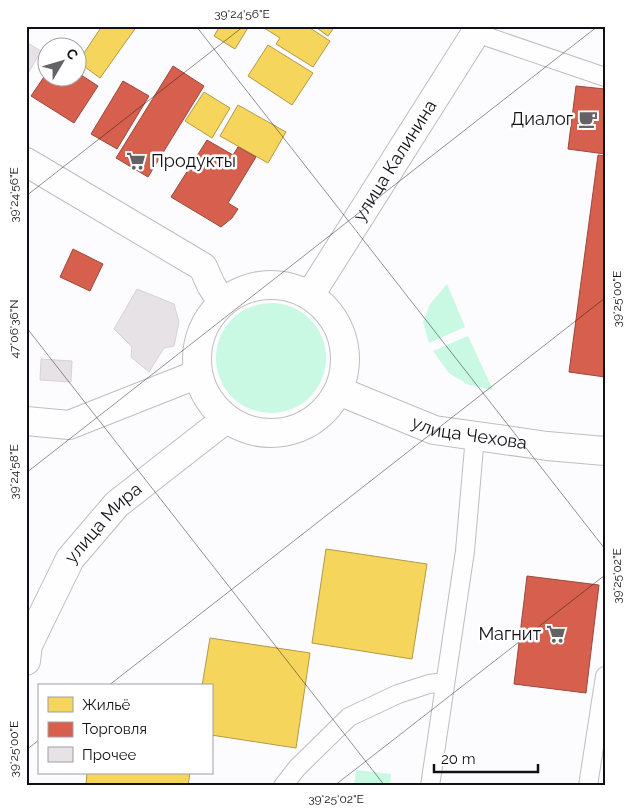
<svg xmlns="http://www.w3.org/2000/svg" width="631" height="812" font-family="Raleway,sans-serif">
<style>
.green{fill:#c9f9e2}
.homes{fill:#f6d55c;stroke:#b29a47}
.shops{fill:#d6604d;stroke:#9b483c}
.building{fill:#e6e2e6;stroke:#d6d3d6}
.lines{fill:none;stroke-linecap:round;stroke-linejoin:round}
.lane-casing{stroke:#bebdc1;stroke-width:20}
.street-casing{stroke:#bebdc1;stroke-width:30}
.secondary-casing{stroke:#bebdc1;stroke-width:30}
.lane{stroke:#fffeff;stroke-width:18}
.street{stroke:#fffeff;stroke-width:28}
.secondary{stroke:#fffeff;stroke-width:28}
.ticks{fill:none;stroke:#121016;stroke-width:1;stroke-opacity:0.45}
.labels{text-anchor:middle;stroke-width:5;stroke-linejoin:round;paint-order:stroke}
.poi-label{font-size:18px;fill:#121016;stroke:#fff;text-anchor:end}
.street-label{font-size:18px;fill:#121016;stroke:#fff}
.neatline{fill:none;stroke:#121016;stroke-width:2}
.ticks-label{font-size:12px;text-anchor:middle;fill:#121016}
</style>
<rect width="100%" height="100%" fill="#fcfbfd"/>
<g class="green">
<polygon points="447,284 465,327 429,343 423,322 430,304"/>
<circle cx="271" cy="358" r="55"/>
<polygon points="468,336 493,390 469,385 449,373 433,351"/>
<polygon points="356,770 391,774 390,786 354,786"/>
</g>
<g class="homes">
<polygon points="102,26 137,26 100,78 78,62"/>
<polygon points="220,26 249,26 235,49 214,36"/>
<polygon points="261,26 307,26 330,41 313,67 276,44 280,38"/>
<polygon points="314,26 335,26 328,36"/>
<polygon points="268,45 313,73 292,105 248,76"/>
<polygon points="204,92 230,108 212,138 185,121"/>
<polygon points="238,105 286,132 268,163 220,136"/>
<polygon points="326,549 427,564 412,659 312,643"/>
<polygon points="210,638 310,653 296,748 211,735 211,686 202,686"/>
<polygon points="87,773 190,773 188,786 86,786"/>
</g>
<g class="shops">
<polygon points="173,66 204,86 148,177 116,158"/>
<polygon points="48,71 48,78 78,78 78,73 98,86 74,123 31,96"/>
<polygon points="123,81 149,96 117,149 91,134"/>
<polygon points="576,86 605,89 605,154 568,149"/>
<polygon points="207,140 233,155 238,147 256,157 228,203 238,209 232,218 221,227 171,197"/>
<polygon points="598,155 605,156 605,377 569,372"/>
<polygon points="73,249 103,264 90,291 60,277"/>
<polygon points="527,576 599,585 586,693 514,684"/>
</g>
<g class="building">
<polygon points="26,42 41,51 26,77"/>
<polygon points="137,289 174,304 179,322 174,346 164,348 149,372 131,357 132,347 114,329"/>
<polygon points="41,359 72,361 71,382 40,380"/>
</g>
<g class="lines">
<g class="lane-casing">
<g id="lane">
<polyline points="476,33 605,77"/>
<polyline points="283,786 297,768 349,717 398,694 429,684 445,682"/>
<polyline points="430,786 465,551 475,436"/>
<polyline points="588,786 605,676"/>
</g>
</g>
<g class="street-casing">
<g id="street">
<path id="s1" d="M 310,295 L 480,26"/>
<polyline points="26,421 69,425 198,374"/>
</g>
</g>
<g class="secondary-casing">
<g id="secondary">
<polyline points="26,162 203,267 211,285 222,302"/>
<circle cx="271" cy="359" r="74"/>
<path id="s2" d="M 339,391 L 434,430 L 547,446 L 605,451"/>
<path id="s3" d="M 26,661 L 28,645 L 70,559 L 117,504 L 226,419"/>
</g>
</g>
<use href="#lane" class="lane"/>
<use href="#street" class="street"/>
<use href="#secondary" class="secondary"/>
</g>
<path class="ticks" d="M 196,26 L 605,549M 602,26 L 605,30M 26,196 L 244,26M 26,327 L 385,786M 26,473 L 598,26M 108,686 L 605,298M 26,750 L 39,740M 334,786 L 605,575"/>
<defs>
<g id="cafe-bare" transform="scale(1.5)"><path d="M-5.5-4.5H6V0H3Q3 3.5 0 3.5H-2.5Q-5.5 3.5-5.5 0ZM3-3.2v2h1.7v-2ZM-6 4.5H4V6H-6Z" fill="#646267" stroke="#fff" stroke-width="2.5" paint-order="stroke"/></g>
<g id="supermarket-bare" transform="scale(1.5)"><path d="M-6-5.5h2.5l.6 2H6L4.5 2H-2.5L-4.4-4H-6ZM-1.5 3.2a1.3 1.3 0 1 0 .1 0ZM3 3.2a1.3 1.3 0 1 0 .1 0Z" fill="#646267" stroke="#fff" stroke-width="2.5" paint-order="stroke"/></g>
</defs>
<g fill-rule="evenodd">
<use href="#cafe-bare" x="588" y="119"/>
<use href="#supermarket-bare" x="136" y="161"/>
<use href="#supermarket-bare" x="556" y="634"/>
</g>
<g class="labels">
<g class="poi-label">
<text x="573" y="125">Диалог</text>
<text x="151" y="167" text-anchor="start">Продукты</text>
<text x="541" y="640">Магнит</text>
</g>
<g class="street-label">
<text dy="6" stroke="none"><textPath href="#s1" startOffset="159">улица Калинина</textPath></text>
<text dy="6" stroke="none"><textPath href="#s2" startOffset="138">улица Чехова</textPath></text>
<text dy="6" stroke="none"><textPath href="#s3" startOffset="161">улица Мира</textPath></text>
</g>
</g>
<rect width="631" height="812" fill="none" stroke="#ffffff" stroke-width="55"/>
<rect x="38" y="684" width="175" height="90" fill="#ffffff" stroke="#a09fa2"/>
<rect x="48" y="697" width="25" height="15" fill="#f6d55c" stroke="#a09fa2"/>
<text x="82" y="710" font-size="15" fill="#121016">Жильё</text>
<rect x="48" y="722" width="25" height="15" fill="#d6604d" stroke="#a09fa2"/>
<text x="82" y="734" font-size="15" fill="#121016">Торговля</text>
<rect x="48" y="747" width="25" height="15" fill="#e6e2e6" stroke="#a09fa2"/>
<text x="82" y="760" font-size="15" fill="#121016">Прочее</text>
<g transform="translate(62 62) rotate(52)"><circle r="24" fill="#ffffff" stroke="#a09fa2"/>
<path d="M0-4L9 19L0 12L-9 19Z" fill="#646267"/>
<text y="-8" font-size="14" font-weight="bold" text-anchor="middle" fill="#121016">С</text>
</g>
<path d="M434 764v8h104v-8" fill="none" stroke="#121016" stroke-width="2.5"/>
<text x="441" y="764" font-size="15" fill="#121016" stroke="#ffffff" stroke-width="4" paint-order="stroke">20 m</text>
<rect x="28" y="28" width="576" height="756" class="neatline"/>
<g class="ticks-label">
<text x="242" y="18">39°24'56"E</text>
<text transform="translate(14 195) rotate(-90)" y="4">39°24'56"E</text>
<text transform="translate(617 299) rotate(-90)" y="4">39°25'00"E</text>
<text transform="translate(14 329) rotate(-90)" y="4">47°06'36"N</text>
<text transform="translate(14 472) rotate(-90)" y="4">39°24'58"E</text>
<text transform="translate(617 576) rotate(-90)" y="4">39°25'02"E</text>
<text transform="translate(14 749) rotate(-90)" y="4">39°25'00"E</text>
<text x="336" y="803">39°25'02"E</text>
</g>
</svg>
